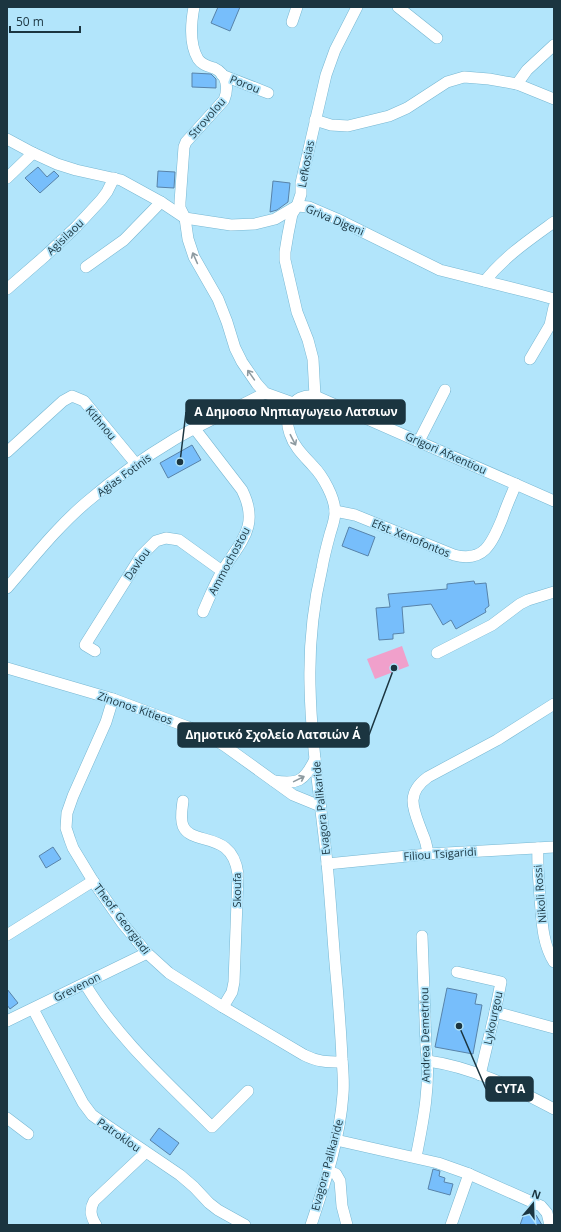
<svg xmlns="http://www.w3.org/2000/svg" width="561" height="1232" font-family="'Open Sans',sans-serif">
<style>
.green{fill:#f0a0cb}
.building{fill:#77befb;stroke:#5883a9}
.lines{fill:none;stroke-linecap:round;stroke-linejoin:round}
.street-casing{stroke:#77b7d2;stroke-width:12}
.street{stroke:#fff;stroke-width:11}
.oneway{stroke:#8d9aa0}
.labels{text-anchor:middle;stroke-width:3.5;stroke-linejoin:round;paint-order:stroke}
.street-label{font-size:11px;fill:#1b3540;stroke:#b2e5fb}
.leader{fill:none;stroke:#1b3540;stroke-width:1.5}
.callout-dot{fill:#1b3540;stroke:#b2e5fb;stroke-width:1.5}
.callout{fill:#1b3540;stroke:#1b3540;stroke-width:1.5}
.callout-label{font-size:12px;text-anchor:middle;font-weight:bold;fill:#fff}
</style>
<rect width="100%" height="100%" fill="#b2e5fb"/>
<polygon class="green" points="402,646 409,666 375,679 367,659"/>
<g class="building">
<polygon points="218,7 240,7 230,31 211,23"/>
<polygon points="192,73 211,74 216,79 216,88 192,87"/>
<polygon points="38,167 47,177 54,171 59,176 40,193 25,178"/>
<polygon points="158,171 175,172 174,188 157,187"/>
<polygon points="273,181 290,183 288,202 277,210 270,212"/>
<polygon points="192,445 201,460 168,478 160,463"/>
<polygon points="349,527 375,537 368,556 342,546"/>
<polygon points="474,581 475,584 486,583 489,606 485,609 486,612 456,629 451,620 443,625 431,604 402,607 404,633 393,634 393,639 379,640 376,608 390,607 388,594 447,589 447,584"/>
<polygon points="53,847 61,859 46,868 39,856"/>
<polygon points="447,988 477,994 475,1004 482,1005 473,1054 435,1047"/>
<polygon points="7,989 18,1003 10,1009 7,1005"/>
<polygon points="159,1128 179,1143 170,1155 150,1140"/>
<polygon points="433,1169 440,1171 439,1176 445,1178 444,1182 453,1184 450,1195 428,1189"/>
<polygon points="525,1211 536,1215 542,1225 520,1225"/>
</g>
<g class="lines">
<g class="street-casing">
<g id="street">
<path d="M 194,7 C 191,23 189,44 198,59 C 202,65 208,66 214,68 C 227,74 229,88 224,100 L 186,142 L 184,147 L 180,202 L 180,208 L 185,218 L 188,239 L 194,257 L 218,299 L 227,322 L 235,348 L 242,362 L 257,384 L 265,393 L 293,403"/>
<polyline points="398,7 437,38"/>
<polyline points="292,22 297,7"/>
<polyline points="222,75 268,93"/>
<polyline points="517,84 527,70 554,45"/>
<polyline points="315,120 331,125 348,126 389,116 407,108 447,82 464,77 489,79 517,84 554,99"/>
<polyline points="7,139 33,153 57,164 76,170 121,180 161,202 185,218 231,225 255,224 275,219 297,206 309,207 337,219 440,270 536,294 554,299"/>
<polyline points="7,178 33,153"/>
<polyline points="86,267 124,240 161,202"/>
<path d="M 485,281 C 504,257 529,240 554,222"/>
<polyline points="7,289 45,256 76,227 101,200 107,192 114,178"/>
<polyline points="530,359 550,325 554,307"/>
<polyline points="315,396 313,359 308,340 297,312 285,260 285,252 288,234 292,214 297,206 301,194 301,183 326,75 335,50 357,7"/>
<path d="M 195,429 L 242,490 C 260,526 241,541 223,570 C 215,583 209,598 203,612"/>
<polyline points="419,441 445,390"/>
<polyline points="7,452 63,401 72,396 84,401 136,464"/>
<path d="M 335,511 L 355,515 L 454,555 C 484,563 492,543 502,519 C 506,507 511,496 516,484"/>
<path d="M 7,588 C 33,558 58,526 88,501 C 115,478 145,457 175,439 C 204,422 235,409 265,393"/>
<polyline points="95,651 85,645 141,556 156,541 166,538 179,540 222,571"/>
<polyline points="437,653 492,625 520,604 528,600 554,592"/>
<polyline points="7,668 113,699 188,727 209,736 225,746 293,795 320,806"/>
<path d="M 113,699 L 106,722 L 73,796 L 67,813 L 66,828 L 70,840 L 73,848 L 93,881 L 123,924 L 147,953 L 169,973 L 223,1007 L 304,1055 C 318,1062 327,1062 342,1062"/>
<path d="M 274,781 C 298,784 304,782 315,759"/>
<path d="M 183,801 C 182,809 180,818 183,826 C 192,847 232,829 238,874 L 234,982 L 232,992 L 223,1007"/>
<path d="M 538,848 C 537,865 539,881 540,898 C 542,920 542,943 554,962"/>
<path d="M 428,854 C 427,847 426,841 423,835 C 415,812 403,795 428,777 L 497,740 L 554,704"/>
<polyline points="327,864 428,854 554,847"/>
<polyline points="7,935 93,881"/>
<polyline points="457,972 501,982 495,1012 480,1075"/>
<path d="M 85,984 C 118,1039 167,1082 212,1127 L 248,1091"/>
<polyline points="33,1009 83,1103 92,1115 99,1120 180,1175 194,1187 209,1203 218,1210 245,1225"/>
<polyline points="495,1012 554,1028"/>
<polyline points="7,1021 147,953"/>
<path d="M 428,1061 C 472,1067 515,1088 554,1109"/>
<polyline points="7,1118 28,1134"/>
<polyline points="336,1140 367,1147 438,1163 469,1174 541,1206 547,1213 550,1225"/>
<path d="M 416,1157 C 423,1122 431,1084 426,1047 L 422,936"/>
<polyline points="328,1171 336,1174 340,1181 342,1206 347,1225"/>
<path d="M 96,1225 C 91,1217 89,1210 94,1201 L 145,1153"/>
<path d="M 311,1225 C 325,1183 340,1139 343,1094 C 344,1082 343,1071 342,1059 C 341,1034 339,1010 337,985 C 333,944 331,904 327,863 C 321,804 311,744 310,685 C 309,645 313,606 322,568 C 324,556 327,545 330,534 C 332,527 335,520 335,512 C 335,498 323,476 313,466 C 304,456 294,447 290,434 C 283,415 292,393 315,396 L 554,501"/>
<polyline points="451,1225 469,1174"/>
</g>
</g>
<use href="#street" class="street"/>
</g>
<defs><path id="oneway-shaft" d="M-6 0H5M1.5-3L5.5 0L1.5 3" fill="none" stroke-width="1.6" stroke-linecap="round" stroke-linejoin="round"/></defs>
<g class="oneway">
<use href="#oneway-shaft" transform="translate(195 258) rotate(-114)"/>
<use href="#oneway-shaft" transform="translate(251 375) rotate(-125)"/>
<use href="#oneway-shaft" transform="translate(293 440) rotate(63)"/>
<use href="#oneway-shaft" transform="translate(299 779) rotate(-26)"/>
</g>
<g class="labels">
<g class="street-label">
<text transform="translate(245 84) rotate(22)" y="4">Porou</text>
<text transform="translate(207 118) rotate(-49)" y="4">Strovolou</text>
<text transform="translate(306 164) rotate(-80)" y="4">Lefkosias</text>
<text transform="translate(335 220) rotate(23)" y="4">Griva Digeni</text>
<text transform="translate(65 237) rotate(-44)" y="4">Agisilaou</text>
<text transform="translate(101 423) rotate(50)" y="4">Kithnou</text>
<text transform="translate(446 453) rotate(24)" y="4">Grigori Afxentiou</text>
<text transform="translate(124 475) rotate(-36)" y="4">Agias Fotinis</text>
<text transform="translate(411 538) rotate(22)" y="4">Efst. Xenofontos</text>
<text transform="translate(229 561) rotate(-62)" y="4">Ammochostou</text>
<text transform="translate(137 564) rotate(-55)" y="4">Davlou</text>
<text transform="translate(135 708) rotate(19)" y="4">Zinonos Kitieos</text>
<text transform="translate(321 808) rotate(-96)" y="4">Evagora Palikaride</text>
<text transform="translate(440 854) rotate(-4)" y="4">Filiou Tsigaridi</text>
<text transform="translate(237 890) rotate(-90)" y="4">Skoufa</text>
<text transform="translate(540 894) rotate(-95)" y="4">Nikoli Rossi</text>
<text transform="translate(122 919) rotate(53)" y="4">Theof. Georgiadi</text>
<text transform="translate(77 987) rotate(-27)" y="4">Grevenon</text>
<text transform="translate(493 1018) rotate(-78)" y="4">Lykourgou</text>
<text transform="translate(425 1035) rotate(-91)" y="4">Andrea Demetriou</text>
<text transform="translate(119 1135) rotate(35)" y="4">Patroklou</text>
<text transform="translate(327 1165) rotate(-75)" y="4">Evagora Palikaride</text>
</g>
</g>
<path class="leader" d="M180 462L186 412M394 668L369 735M459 1026L486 1089"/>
<g class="callout-dot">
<circle cx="180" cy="462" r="4"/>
<circle cx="394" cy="668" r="4"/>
<circle cx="459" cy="1026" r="4"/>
</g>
<g class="callout">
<rect x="186" y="400" width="219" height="24" rx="4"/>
<rect x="178" y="723" width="191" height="24" rx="4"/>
<rect x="486" y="1077" width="47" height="24" rx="4"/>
</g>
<g class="callout-label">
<text x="296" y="416">Α Δημοσιο Νηπιαγωγειο Λατσιων</text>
<text x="273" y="739">Δημοτικό Σχολείο Λατσιών Α΄</text>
<text x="510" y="1093">CYTA</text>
</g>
<rect width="561" height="1232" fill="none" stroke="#1b3540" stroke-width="16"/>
<g transform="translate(533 1204) rotate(19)" stroke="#b2e5fb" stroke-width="3" paint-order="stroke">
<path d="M0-3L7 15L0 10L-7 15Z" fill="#1b3540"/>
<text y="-6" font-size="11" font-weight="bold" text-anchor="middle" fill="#1b3540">N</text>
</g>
<path d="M10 26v6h70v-6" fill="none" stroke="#1b3540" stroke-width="2"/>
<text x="16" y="26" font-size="12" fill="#1b3540" stroke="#b2e5fb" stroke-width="3" paint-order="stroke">50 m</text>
</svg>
